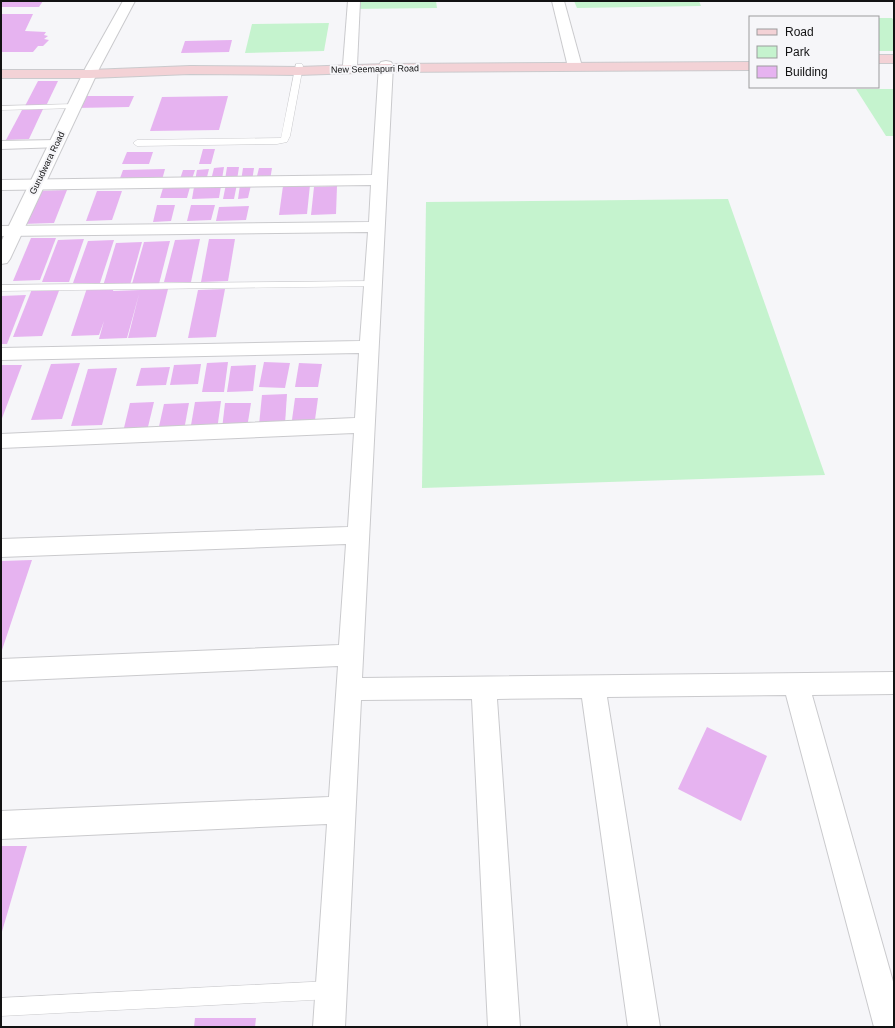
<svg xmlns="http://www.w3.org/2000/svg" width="895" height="1028" font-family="Arial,sans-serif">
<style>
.green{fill:#c5f3ce}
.building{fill:#e6b3f0}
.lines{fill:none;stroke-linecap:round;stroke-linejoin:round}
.service-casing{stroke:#cacacd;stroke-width:1}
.minor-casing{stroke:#cacacd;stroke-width:2}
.tertiary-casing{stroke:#cacacd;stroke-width:2}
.secondary-casing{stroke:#cacacd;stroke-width:2}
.service{fill:#fff;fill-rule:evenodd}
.minor{fill:#fff;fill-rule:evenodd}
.tertiary{fill:#fff;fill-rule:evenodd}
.secondary{fill:#f3d2d6;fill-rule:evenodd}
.labels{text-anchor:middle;stroke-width:4;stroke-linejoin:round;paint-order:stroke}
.far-street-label{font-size:9px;fill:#121213;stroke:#f6f6f9}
</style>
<rect width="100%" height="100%" fill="#f6f6f9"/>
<g class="green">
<polygon points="352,1 436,1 437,8 351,9"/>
<polygon points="574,1 699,1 701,6 577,8"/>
<polygon points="878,18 892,18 894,21 894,51 878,51"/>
<polygon points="329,23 324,51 245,53 252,24"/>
<polygon points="856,89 894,89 894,136 886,136"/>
<polygon points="728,199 825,475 422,488 426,202"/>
</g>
<g class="building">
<polygon points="1,1 43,1 39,7 1,7"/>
<polygon points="1,14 33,14 25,31 46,32 44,35 48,36 44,39 49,40 43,46 38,46 33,52 1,52"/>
<polygon points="232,40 229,52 181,53 185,41"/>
<polygon points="38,81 58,81 46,106 25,106"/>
<polygon points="82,96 134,96 129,107 76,108"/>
<polygon points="228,96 219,130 150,131 162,97"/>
<polygon points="43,109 29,139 6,140 22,110"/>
<polygon points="203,149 215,149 211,164 199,164"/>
<polygon points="127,152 153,152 149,164 122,164"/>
<polygon points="224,167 222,179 211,180 214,168"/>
<polygon points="227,167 239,167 237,180 225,180"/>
<polygon points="243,168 254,168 252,181 241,181"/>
<polygon points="259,168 272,168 270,180 256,180"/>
<polygon points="165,169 162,180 119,181 123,170"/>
<polygon points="209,169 206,181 195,181 197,170"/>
<polygon points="183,170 195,170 191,182 179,182"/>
<polygon points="226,184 237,184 234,199 223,199"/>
<polygon points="240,185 251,185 248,198 238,199"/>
<polygon points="310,185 307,214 279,215 283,186"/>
<polygon points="221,186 219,198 192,199 194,187"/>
<polygon points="337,186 336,214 311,215 314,187"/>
<polygon points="190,187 187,198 160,198 163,188"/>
<polygon points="67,190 54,223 22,224 36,191"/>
<polygon points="97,191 122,191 112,220 86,221"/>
<polygon points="157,205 175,205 171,221 153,222"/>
<polygon points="191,205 215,205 211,220 187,221"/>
<polygon points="249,206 246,220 216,221 219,207"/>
<polygon points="31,238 56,238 40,280 13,281"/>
<polygon points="84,239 69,282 42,282 58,240"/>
<polygon points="200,239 191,282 164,282 175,240"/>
<polygon points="209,239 235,239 228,281 201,282"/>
<polygon points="114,240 100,283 73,283 88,241"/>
<polygon points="170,241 159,284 132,284 144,242"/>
<polygon points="142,242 130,285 103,286 116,243"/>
<polygon points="60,288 42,336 13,337 32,289"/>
<polygon points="87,288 114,288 113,291 168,289 156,337 128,338 139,294 127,338 99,339 104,321 99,335 71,336"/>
<polygon points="225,289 216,337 188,338 198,290"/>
<polygon points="26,295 7,344 1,344 1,296"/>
<polygon points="228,362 224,392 202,392 207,363"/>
<polygon points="264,362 290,363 285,388 259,387"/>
<polygon points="80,363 62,419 31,420 51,364"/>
<polygon points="299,363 322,364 318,387 295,387"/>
<polygon points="201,364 198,384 170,385 174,365"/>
<polygon points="1,365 22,365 1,421"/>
<polygon points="256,365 253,391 227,392 231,366"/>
<polygon points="170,367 166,385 136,386 141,368"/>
<polygon points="117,368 102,425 71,426 88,369"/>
<polygon points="287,394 285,424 259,425 262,395"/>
<polygon points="295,398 318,398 314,427 291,427"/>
<polygon points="221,401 217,430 190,431 195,402"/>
<polygon points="154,402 147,431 123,432 130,403"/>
<polygon points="189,403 184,430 158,431 164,404"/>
<polygon points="225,403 251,403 247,428 222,429"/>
<polygon points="32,560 1,653 1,561"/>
<polygon points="707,727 767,756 741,821 678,789"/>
<polygon points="1,846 27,846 1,935"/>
<polygon points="195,1018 256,1018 255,1027 194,1027"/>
</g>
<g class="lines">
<g class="service-casing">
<g id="service">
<polygon points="296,64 302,64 303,66 290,136 287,142 277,144 137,146 133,143 137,140 281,138"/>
<polygon points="75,104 78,104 79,106 78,108 1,110 1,106"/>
<polygon points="373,281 377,282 378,284 377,286 1,291 1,285"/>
<polygon points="331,981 338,983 340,990 338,997 331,999 1,1016 1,998"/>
</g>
</g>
<g class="minor-casing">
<g id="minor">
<polygon points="348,1 360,1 357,65 355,68 345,68 343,65"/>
<polygon points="552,1 564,1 581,63 579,66 569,66 567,63"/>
<polygon points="386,61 391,62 393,65 362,678 894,672 894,694 812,695 894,985 894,1027 874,1027 786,695 607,697 660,1027 628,1027 582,698 497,699 520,1027 488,1027 472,699 361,700 345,1027 313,1027 327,824 1,839 1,811 329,797 338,666 1,681 1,659 339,645 346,544 1,557 1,539 348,527 354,433 1,448 1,434 355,418 359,353 1,360 1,348 360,341 368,232 1,236 1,226 369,222 371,185 1,190 1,180 372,175 379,65 381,62"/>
<polygon points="56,140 61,141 63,144 61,147 1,149 1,141"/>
</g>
</g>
<g class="tertiary-casing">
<polygon id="tertiary" points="123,1 135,1 100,67 10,259 7,263 1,264 1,242 86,67"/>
</g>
<g class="secondary-casing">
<g id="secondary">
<rect x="878" y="55" width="16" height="8"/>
<polygon points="750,62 750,70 386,72 298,75 190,74 90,78 1,78 1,70 90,70 190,66 298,67 386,64"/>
</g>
</g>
<use href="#service" class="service"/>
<use href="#minor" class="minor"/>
<use href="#tertiary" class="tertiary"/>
<use href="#secondary" class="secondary"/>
</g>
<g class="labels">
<g class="far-street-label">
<text transform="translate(375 69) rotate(-1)" y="3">New Seemapuri Road</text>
<text transform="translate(47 163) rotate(-64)" y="3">Gurudwara Road</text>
</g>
</g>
<rect width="895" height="1028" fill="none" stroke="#121213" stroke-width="4"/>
<rect x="749" y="16" width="130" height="72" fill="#f6f6f9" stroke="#9b9b9d"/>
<rect x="757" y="29" width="20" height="6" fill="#f3d2d6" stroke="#9b9b9d"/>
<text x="785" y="36" font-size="12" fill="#121213">Road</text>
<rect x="757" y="46" width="20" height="12" fill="#c5f3ce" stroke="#9b9b9d"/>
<text x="785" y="56" font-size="12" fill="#121213">Park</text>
<rect x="757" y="66" width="20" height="12" fill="#e6b3f0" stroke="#9b9b9d"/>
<text x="785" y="76" font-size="12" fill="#121213">Building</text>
</svg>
